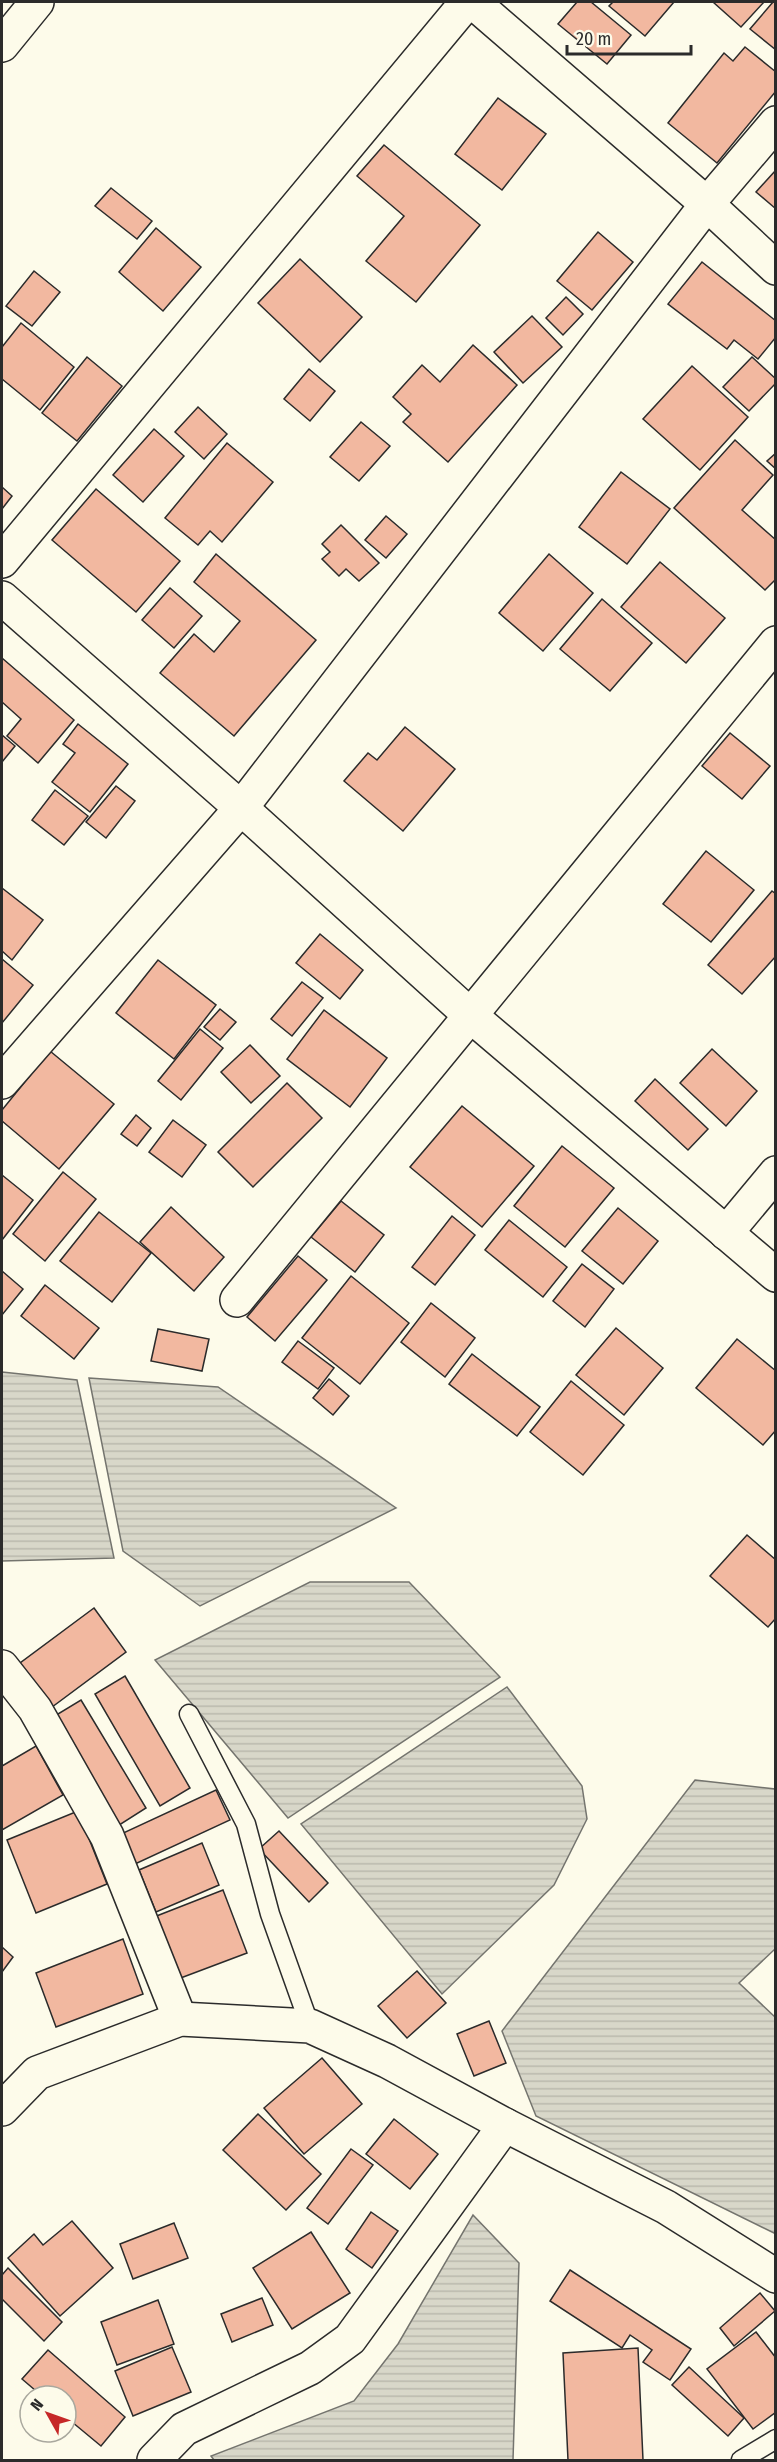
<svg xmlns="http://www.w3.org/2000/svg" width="777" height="2462" font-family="'Fira Sans Condensed',sans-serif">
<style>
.water{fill:url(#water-rules);stroke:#74746e;stroke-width:1.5}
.building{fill:#f2b8a0;stroke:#2b2b2b;stroke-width:1.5}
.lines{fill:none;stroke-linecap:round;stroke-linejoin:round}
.service-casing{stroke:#2b2b2b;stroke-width:21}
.minor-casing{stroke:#2b2b2b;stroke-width:36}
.tertiary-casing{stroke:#2b2b2b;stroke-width:36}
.service{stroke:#fdfbea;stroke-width:18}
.minor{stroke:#fdfbea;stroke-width:33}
.tertiary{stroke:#fdfbea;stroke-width:33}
</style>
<defs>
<pattern id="water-rules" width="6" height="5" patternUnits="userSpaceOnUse" patternTransform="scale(1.5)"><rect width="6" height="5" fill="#d8d7c9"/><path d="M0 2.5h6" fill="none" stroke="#bab9ad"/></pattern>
</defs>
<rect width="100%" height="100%" fill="#fdfbea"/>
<g class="water">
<polygon points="2,1372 77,1380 114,1558 2,1561"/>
<polygon points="89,1378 218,1387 396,1508 200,1606 123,1551"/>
<polygon points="310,1582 409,1582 500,1677 288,1818 155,1660"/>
<polygon points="507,1687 582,1786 587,1819 554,1885 442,1994 301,1824"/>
<polygon points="695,1780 775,1789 775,1949 739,1983 775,2017 776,2230 774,2233 536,2116 502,2031"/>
<polygon points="473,2215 519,2263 513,2460 214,2460 211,2456 354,2401 398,2344"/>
</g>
<g class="building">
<polygon points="577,2 591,2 631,35 607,64 558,24"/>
<polygon points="613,2 674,2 645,36 609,6"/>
<polygon points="713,2 764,2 741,27"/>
<polygon points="773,2 776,2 776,50 750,29"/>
<polygon points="745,47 776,72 776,91 717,163 668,123 724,53 733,61"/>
<polygon points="498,98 546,134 502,190 455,154"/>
<polygon points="384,145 480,225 416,302 366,261 404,216 357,176"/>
<polygon points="776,170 776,209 756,192"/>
<polygon points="111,188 152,221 137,239 95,206"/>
<polygon points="156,228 201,267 163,311 119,272"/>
<polygon points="598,232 633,262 592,310 557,281"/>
<polygon points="300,259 362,317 320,362 258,303"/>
<polygon points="702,262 776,321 776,337 758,359 734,340 727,349 668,304"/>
<polygon points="34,271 60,292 32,326 6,306"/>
<polygon points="566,297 583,314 563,335 546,318"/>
<polygon points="532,316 562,347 523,383 494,352"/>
<polygon points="21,323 74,367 40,410 2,379 2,347"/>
<polygon points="473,345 517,385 448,462 403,422 411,414 393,397 422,365 440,382"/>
<polygon points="87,357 122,386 77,441 42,413"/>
<polygon points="752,357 776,379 776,383 749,411 723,387"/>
<polygon points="692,366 748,417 700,470 643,419"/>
<polygon points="309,369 335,391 310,421 284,399"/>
<polygon points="198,407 227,434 204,459 175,432"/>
<polygon points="361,422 390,446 359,481 330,457"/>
<polygon points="154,429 184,456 143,502 113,475"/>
<polygon points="735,440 773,475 742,510 776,540 776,579 765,590 674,508"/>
<polygon points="227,443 273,482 222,542 210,531 198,545 165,518"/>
<polygon points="776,453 776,469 767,461"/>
<polygon points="621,472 670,509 627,564 579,527"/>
<polygon points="2,487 12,496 2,509"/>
<polygon points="96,489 180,561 136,612 52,540"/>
<polygon points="386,516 407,534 386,558 365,540"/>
<polygon points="341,525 379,563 359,581 346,569 339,576 322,559 330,552 322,544"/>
<polygon points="216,554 316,640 234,736 160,673 194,634 214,652 240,621 194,582"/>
<polygon points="549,554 593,593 543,651 499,613"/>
<polygon points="660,562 725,618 686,663 621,607"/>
<polygon points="170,588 202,616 174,648 142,620"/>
<polygon points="602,599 652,643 610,691 560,649"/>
<polygon points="2,658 74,720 38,763 7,736 21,719 2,702"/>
<polygon points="78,724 128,764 90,812 52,782 75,753 63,744"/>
<polygon points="405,727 455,769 403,831 344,781 368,753 377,760"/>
<polygon points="730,733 770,766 742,799 702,766"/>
<polygon points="2,735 15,746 2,762"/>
<polygon points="116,786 135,801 106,838 86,822"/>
<polygon points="55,790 88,816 64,845 32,820"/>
<polygon points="706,851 754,890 711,942 663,904"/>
<polygon points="2,888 43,920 12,960 2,951"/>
<polygon points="772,891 776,894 776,956 742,994 708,965"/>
<polygon points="320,934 363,970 340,999 296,963"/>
<polygon points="2,959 33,985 2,1023"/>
<polygon points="158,960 216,1005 174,1059 116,1013"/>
<polygon points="302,982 323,998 292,1036 271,1019"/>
<polygon points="220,1009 236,1022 220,1040 204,1027"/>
<polygon points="324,1010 387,1058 350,1107 287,1059"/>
<polygon points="200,1029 223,1048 181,1100 158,1081"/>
<polygon points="250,1045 280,1076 251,1103 221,1072"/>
<polygon points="712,1049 757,1091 726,1126 680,1083"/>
<polygon points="50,1051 114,1104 59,1169 2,1121 2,1110"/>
<polygon points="655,1079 708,1129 688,1150 635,1101"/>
<polygon points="287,1083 322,1118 253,1187 218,1152"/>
<polygon points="462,1106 534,1166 482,1227 410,1167"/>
<polygon points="136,1115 151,1128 137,1146 121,1134"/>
<polygon points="173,1120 206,1145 182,1177 149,1152"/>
<polygon points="562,1146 614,1188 565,1247 514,1206"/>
<polygon points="63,1172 96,1199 45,1261 13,1234"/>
<polygon points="2,1175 33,1200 2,1240"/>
<polygon points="341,1201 384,1235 355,1272 311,1237"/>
<polygon points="171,1207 224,1257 194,1291 140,1242"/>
<polygon points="618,1208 658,1241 623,1284 582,1251"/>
<polygon points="99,1212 151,1253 112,1302 60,1261"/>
<polygon points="452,1216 475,1235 435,1285 412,1267"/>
<polygon points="509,1220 567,1267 543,1297 485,1250"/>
<polygon points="298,1256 327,1280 275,1341 247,1317"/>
<polygon points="582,1264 614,1289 585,1327 553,1301"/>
<polygon points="2,1271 23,1289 2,1315"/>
<polygon points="351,1276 409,1323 360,1384 302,1338"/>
<polygon points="45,1285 99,1328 74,1359 21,1316"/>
<polygon points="431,1303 475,1338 445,1377 401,1342"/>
<polygon points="616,1328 663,1368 624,1415 576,1375"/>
<polygon points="158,1329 209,1339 202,1371 151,1361"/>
<polygon points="737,1339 776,1371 776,1430 763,1445 696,1388"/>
<polygon points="298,1341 334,1368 318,1389 282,1362"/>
<polygon points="472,1354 540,1407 517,1436 449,1384"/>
<polygon points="329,1379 349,1396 333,1415 313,1398"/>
<polygon points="571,1381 624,1425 583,1475 530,1432"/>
<polygon points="747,1535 776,1560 776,1618 768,1627 710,1576"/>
<polygon points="94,1608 126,1652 44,1713 12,1669"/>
<polygon points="125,1676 190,1788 160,1806 95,1694"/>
<polygon points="81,1700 146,1808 113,1829 48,1720"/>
<polygon points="36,1746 63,1795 2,1830 2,1766"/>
<polygon points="216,1790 230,1820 135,1864 121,1834"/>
<polygon points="78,1811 107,1884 36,1913 7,1840"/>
<polygon points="279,1831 328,1883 309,1902 259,1849"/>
<polygon points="202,1843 219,1885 156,1912 139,1870"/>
<polygon points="223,1890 247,1953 178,1979 154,1917"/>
<polygon points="123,1939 143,1994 56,2027 36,1973"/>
<polygon points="2,1947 13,1957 2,1972"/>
<polygon points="417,1971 446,2003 407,2038 378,2006"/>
<polygon points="489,2021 506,2063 474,2076 457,2034"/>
<polygon points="322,2058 362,2104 304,2154 264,2108"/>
<polygon points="258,2114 321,2174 286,2210 223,2150"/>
<polygon points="394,2119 438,2154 410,2189 366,2154"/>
<polygon points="351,2149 373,2165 328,2224 307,2208"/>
<polygon points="371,2212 398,2231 372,2268 346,2249"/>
<polygon points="72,2221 113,2268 60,2316 8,2258 34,2234 43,2245"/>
<polygon points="174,2223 188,2258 133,2279 120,2244"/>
<polygon points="311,2232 350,2293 292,2329 253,2268"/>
<polygon points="8,2268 62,2322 44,2341 2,2299 2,2275"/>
<polygon points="570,2270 691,2349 670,2380 643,2362 652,2350 630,2335 622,2348 550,2301"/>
<polygon points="760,2293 775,2311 734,2346 720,2328"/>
<polygon points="262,2298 273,2325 232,2342 221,2314"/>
<polygon points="158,2300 174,2344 117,2365 101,2322"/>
<polygon points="756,2332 776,2358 776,2412 753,2429 707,2369"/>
<polygon points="172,2347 191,2392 133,2416 115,2371"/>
<polygon points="638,2348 643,2460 568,2460 563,2353"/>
<polygon points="48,2350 125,2417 101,2446 66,2417 66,2396 42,2396 22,2379"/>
<polygon points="689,2367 744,2418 728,2436 672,2385"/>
</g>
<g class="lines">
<g class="service-casing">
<g id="service">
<polyline points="189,1714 246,1824 270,1914 310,2026"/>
<polyline points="741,2460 776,2439"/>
</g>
</g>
<g class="minor-casing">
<g id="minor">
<polyline points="473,2 707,204 776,268"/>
<polyline points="2,45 37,2"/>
<polyline points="2,561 467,2"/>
<polyline points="2,1082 241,808 707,204 776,123"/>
<polyline points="726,1233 776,1173"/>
<polyline points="237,1300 776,643"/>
<polyline points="2,1667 35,1709 107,1836 180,2019"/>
<polyline points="154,2460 184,2429 310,2368 350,2339 505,2125"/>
</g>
</g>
<g class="tertiary-casing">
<g id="tertiary">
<polyline points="2,598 241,808 471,1016 776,1275"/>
<polyline points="2,2109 37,2073 180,2019 310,2026 387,2061 505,2125 666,2207 776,2276"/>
</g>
</g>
<use href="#service" class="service"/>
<use href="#minor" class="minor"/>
<use href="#tertiary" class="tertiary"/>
</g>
<rect width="777" height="2462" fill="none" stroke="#2b2b2b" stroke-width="6"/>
<g transform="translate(48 2414) rotate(310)"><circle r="28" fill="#fdfbea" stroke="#a9a89e" stroke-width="1.5"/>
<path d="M0-4.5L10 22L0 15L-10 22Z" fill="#c62828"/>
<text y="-9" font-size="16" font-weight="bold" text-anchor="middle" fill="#2b2b2b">N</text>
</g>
<path d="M567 45v9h124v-9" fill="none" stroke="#2b2b2b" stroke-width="3"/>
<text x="576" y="45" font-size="18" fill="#2b2b2b" stroke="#fdfbea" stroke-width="4.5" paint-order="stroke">20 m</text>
</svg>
